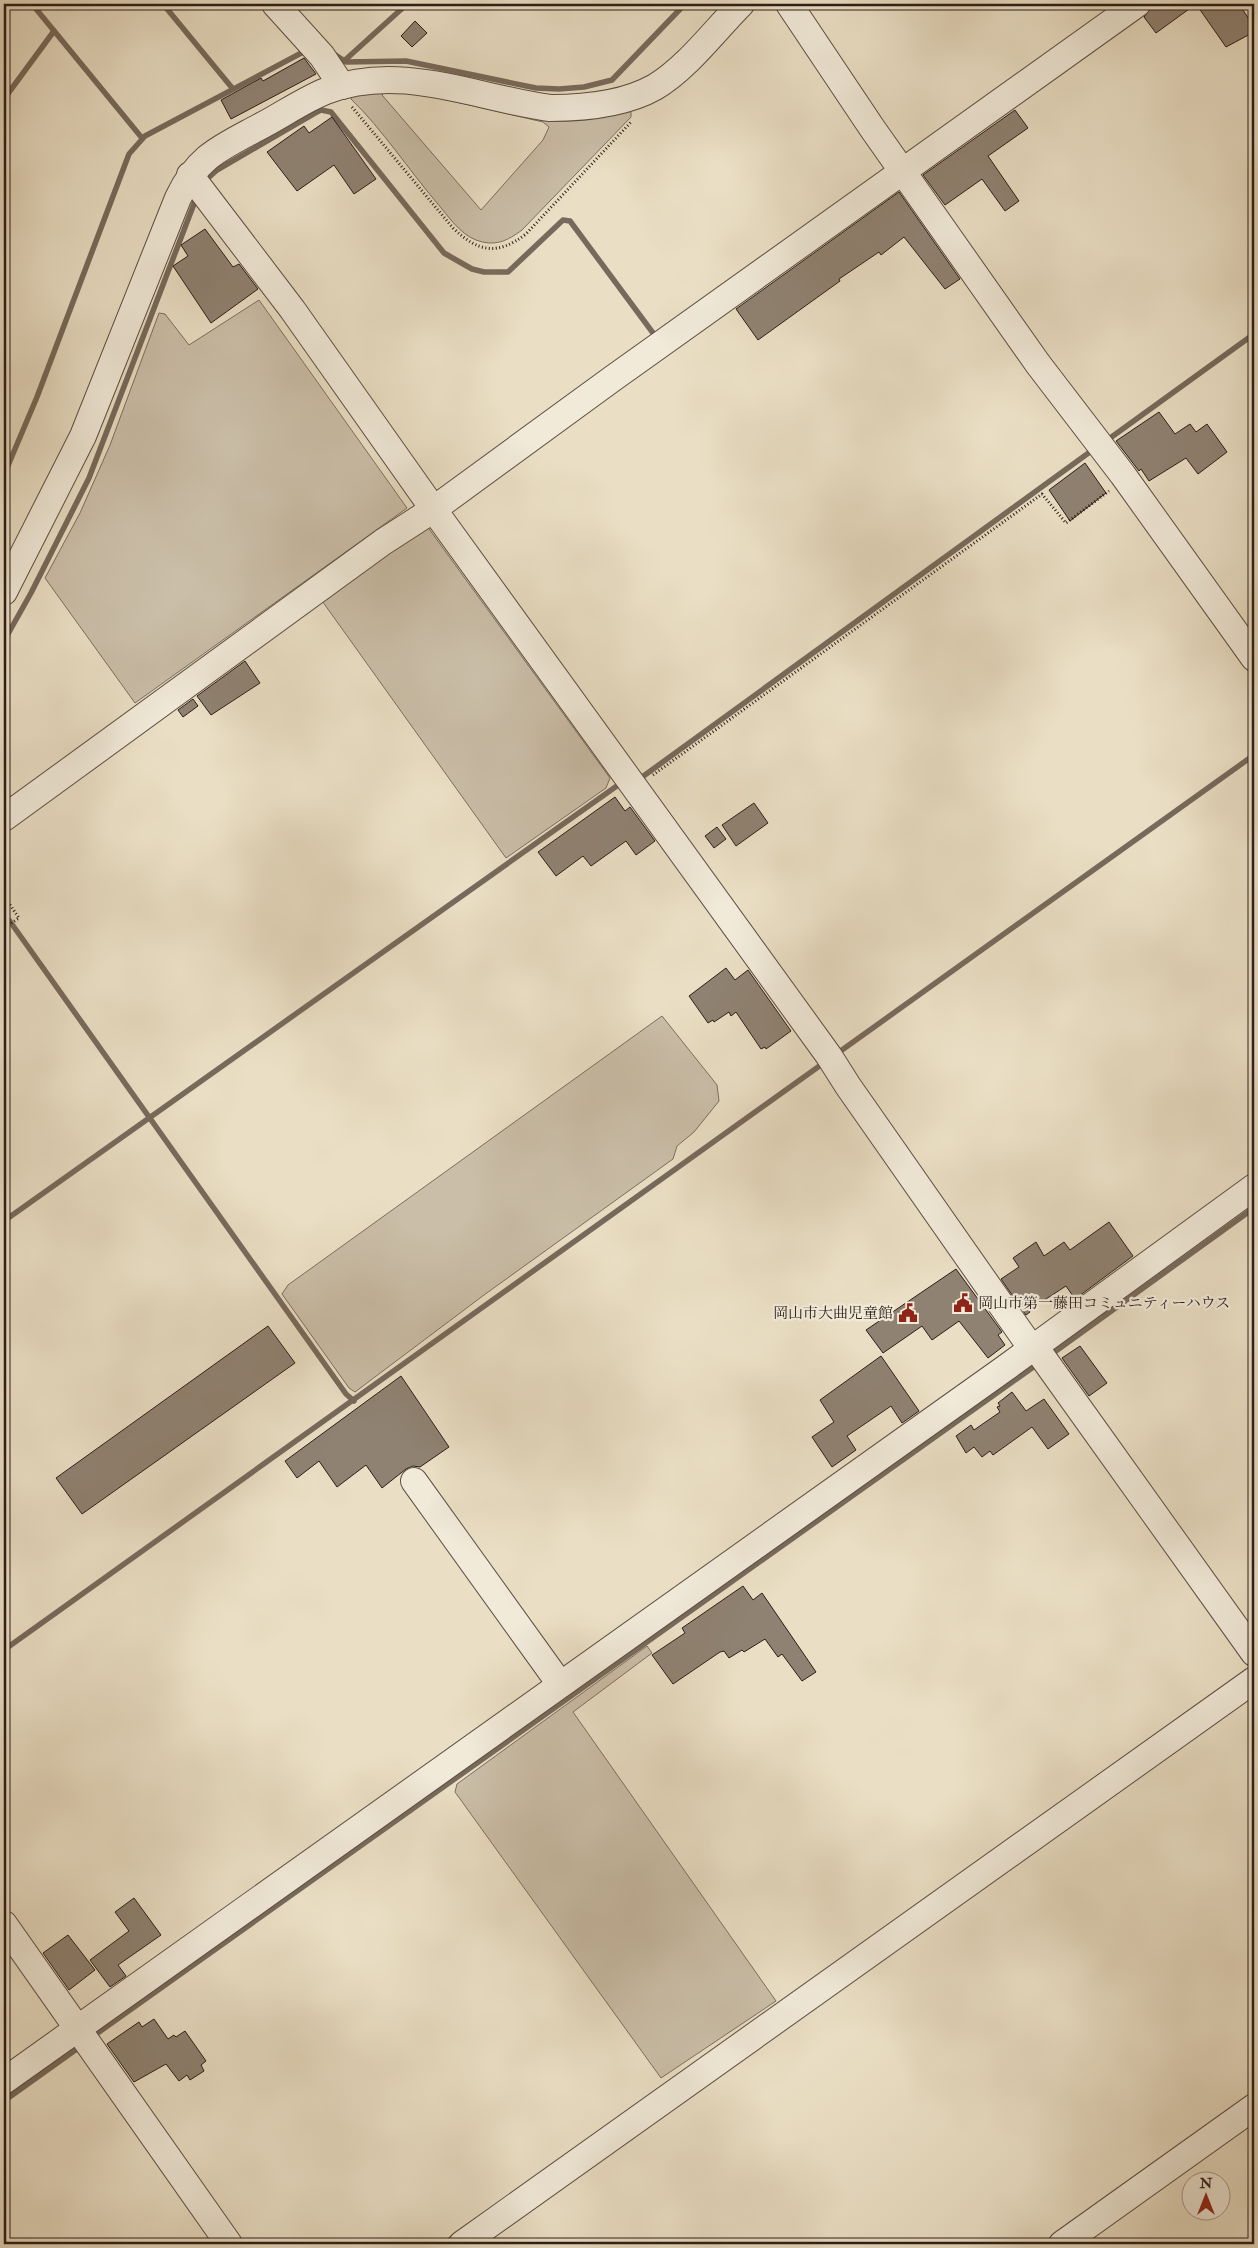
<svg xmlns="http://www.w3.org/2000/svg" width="1258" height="2248" font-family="'IM FELL Double Pica','Noto Serif JP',serif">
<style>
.green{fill:#cabea8;stroke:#7b6e60;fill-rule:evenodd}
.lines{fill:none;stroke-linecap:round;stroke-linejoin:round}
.stream{stroke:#776a5c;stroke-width:5.5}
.building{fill:#8f8272;stroke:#2c1e18}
.minor-casing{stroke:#5c4e43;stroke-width:28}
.path{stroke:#2c1e18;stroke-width:3;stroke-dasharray:1 2.5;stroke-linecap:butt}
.minor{stroke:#f1ead9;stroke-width:26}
.labels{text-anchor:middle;stroke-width:4.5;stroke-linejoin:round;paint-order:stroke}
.poi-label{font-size:15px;fill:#2c1e18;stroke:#f1ead9;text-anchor:start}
</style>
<rect width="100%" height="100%" fill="#eadfc5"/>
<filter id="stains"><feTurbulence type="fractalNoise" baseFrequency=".004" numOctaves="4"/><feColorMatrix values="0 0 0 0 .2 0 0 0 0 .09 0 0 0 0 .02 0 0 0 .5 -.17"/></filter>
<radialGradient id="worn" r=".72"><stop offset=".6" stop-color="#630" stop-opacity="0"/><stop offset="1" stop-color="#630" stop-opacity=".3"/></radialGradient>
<g class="green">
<path d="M 364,89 L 416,89 L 536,116 L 575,118 L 627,109 L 631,112 L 631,117 L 522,230 C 507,241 495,247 476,240 C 460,234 448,216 437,203 C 408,169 383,130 351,99 L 353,93 ZM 386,90 L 426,95 L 543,122 L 549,127 L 543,140 L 481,210 L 382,95 Z"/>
<polygon points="259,300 407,508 135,703 45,578 80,513 110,445 159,313 165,314 189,345"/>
<polygon points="424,522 610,778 606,788 506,858 320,598"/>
<polygon points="662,1016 717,1085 719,1101 694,1132 677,1146 673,1159 484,1295 355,1392 349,1388 282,1294 288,1285"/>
<polygon points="647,1646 652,1653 573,1712 776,2001 661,2078 455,1792 457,1784"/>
</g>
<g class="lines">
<g class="stream">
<polyline points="32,4 142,138"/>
<polyline points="163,4 233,89"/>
<polyline points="334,54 346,62 406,61 536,88 559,89 584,87 612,80 685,4"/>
<polyline points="344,61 407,4"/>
<polyline points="4,99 54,31"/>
<polyline points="207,179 217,170 315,113 321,110 331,112 444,253 472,269 484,272 508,272 563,220 570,221 656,337"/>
<polyline points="1106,441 1254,334"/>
<polyline points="4,475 37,397 129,154 145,136 307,50"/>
<polyline points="4,641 31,593 89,478 197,196"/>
<polyline points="1247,665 1254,675"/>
<polyline points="638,780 1094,449"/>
<polyline points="4,913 346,1394 354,1401"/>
<polyline points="835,1055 1254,755"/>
<polyline points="4,1221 621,783"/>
<polyline points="1049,1356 1254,1208"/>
<polyline points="4,1650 825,1062"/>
<polyline points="92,2037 1039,1363"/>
<polyline points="4,2101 81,2046"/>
<polyline points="444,2244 455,2236"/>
<polyline points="1045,2244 1055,2237"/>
</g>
</g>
<g class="building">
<polygon points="1154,4 1239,4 1254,27 1254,32 1226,47 1196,4 1156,33 1144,17"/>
<polygon points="415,21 427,33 412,47 401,36"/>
<polygon points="304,58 316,74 231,119 221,100 261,78 263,81"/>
<polygon points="1015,110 1028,128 988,156 1019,201 1005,211 982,179 945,205 923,175"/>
<polygon points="332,117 376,179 354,194 334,165 297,191 267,152 304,126 309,133"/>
<polygon points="899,192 960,279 945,289 904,237 881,255 879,252 839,279 840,281 758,340 736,309"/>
<polygon points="205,229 233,267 239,264 258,289 211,323 173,266 188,256 181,245"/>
<polygon points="1159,412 1175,434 1190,424 1196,432 1207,424 1227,452 1198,474 1186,458 1149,481 1141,469 1139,471 1116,441"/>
<polygon points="1085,463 1106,493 1070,521 1049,490"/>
<polygon points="245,661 260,683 211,715 197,696"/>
<polygon points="193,699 198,706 183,717 178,710"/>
<polygon points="615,797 625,811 630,807 655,841 636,855 626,841 591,866 583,856 556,876 538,852"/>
<polygon points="754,803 768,823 736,846 722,825"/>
<polygon points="717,827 726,839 714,848 705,836"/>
<polygon points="726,968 735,980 748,970 791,1031 766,1049 765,1047 761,1049 736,1012 731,1016 729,1012 714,1022 713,1020 708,1023 689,996"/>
<polygon points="1109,1222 1133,1256 1075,1299 1066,1286 1029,1310 1030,1312 1026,1315 1001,1279 1019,1267 1013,1258 1036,1242 1044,1256 1064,1242 1070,1250"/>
<polygon points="956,1269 1002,1332 998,1335 1005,1345 988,1358 959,1321 932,1340 922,1326 883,1353 866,1330"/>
<polygon points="268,1326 295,1363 82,1514 56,1478"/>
<polygon points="1080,1346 1107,1383 1089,1396 1062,1358"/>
<polygon points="881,1356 919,1411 902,1423 891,1406 847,1436 856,1450 832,1467 812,1437 834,1422 820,1400"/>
<polygon points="401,1376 449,1447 420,1467 413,1466 406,1469 382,1488 366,1465 337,1487 319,1461 297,1478 285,1461"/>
<polygon points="1012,1392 1026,1411 1044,1399 1069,1434 1048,1449 1032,1427 993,1455 990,1451 982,1457 974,1447 966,1453 956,1436 971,1425 974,1430 1000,1412 997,1407 1000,1406 998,1403"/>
<polygon points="743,1586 753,1600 762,1593 816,1672 802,1681 782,1654 778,1657 765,1639 744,1652 742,1650 729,1658 724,1651 720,1652 673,1684 652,1655 685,1633 682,1628"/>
<polygon points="134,1898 161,1935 118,1965 126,1976 110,1987 90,1960 129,1931 115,1912"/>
<polygon points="68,1935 95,1970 69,1990 43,1953"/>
<polygon points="154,2019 168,2039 174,2035 176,2037 185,2031 206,2061 201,2065 204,2071 190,2080 187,2075 179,2081 166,2064 134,2082 107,2044 139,2022 142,2027"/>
</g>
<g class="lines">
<g class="minor-casing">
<g id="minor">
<polyline points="275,4 322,56 342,86"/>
<polyline points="789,4 872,128 1038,364 1123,475 1254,658"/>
<polyline points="190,175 292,309 439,517 829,1056 848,1086 1025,1339 1041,1355 1254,1653"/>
<path d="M 4,592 L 83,436 L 178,198 C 198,156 220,148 259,127 C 281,116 303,100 326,91 C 401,62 475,98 550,108 C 584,108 625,104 655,87 C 687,68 715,30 741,4"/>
<polyline points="4,818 383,542 434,509 612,379 1137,4"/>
<polyline points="414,1481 560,1684"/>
<polyline points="4,1924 229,2244"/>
<polyline points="4,2081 1004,1369 1254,1187"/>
<polyline points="462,2244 1254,1680"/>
<polyline points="1062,2244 1254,2107"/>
</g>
</g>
<g class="path">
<path d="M 352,107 L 453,228 C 478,252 497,256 526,234 L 632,121"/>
<polyline points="653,775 1042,494 1066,523 1109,491"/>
<polyline points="4,896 19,918 4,928"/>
</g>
<use href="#minor" class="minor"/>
</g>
<defs>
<g id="civic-bare" transform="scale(1.5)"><path d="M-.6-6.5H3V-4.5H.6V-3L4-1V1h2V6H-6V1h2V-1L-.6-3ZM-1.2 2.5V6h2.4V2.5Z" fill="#8f2418" stroke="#f1ead9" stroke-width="2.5" paint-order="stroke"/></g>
</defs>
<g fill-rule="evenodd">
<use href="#civic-bare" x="963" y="1303"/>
<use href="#civic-bare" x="908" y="1313"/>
</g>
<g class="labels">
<g class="poi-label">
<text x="978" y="1308">岡山市第一藤田コミュニティーハウス</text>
<text x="893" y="1318" text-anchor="end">岡山市大曲児童館</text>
</g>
</g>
<rect width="1258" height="2248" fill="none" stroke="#eadfc5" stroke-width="20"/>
<rect x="5" y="5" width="1248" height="2238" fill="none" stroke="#2c1e18" stroke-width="2.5"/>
<rect x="10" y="10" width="1238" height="2228" fill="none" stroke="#2c1e18"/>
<g transform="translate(1206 2196)"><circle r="24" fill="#f1ead9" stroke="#a2988c"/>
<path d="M0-4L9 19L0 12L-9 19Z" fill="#8f2418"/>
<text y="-8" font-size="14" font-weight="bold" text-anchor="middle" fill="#2c1e18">N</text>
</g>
<rect width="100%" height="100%" filter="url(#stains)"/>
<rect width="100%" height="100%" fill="url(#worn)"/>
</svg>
